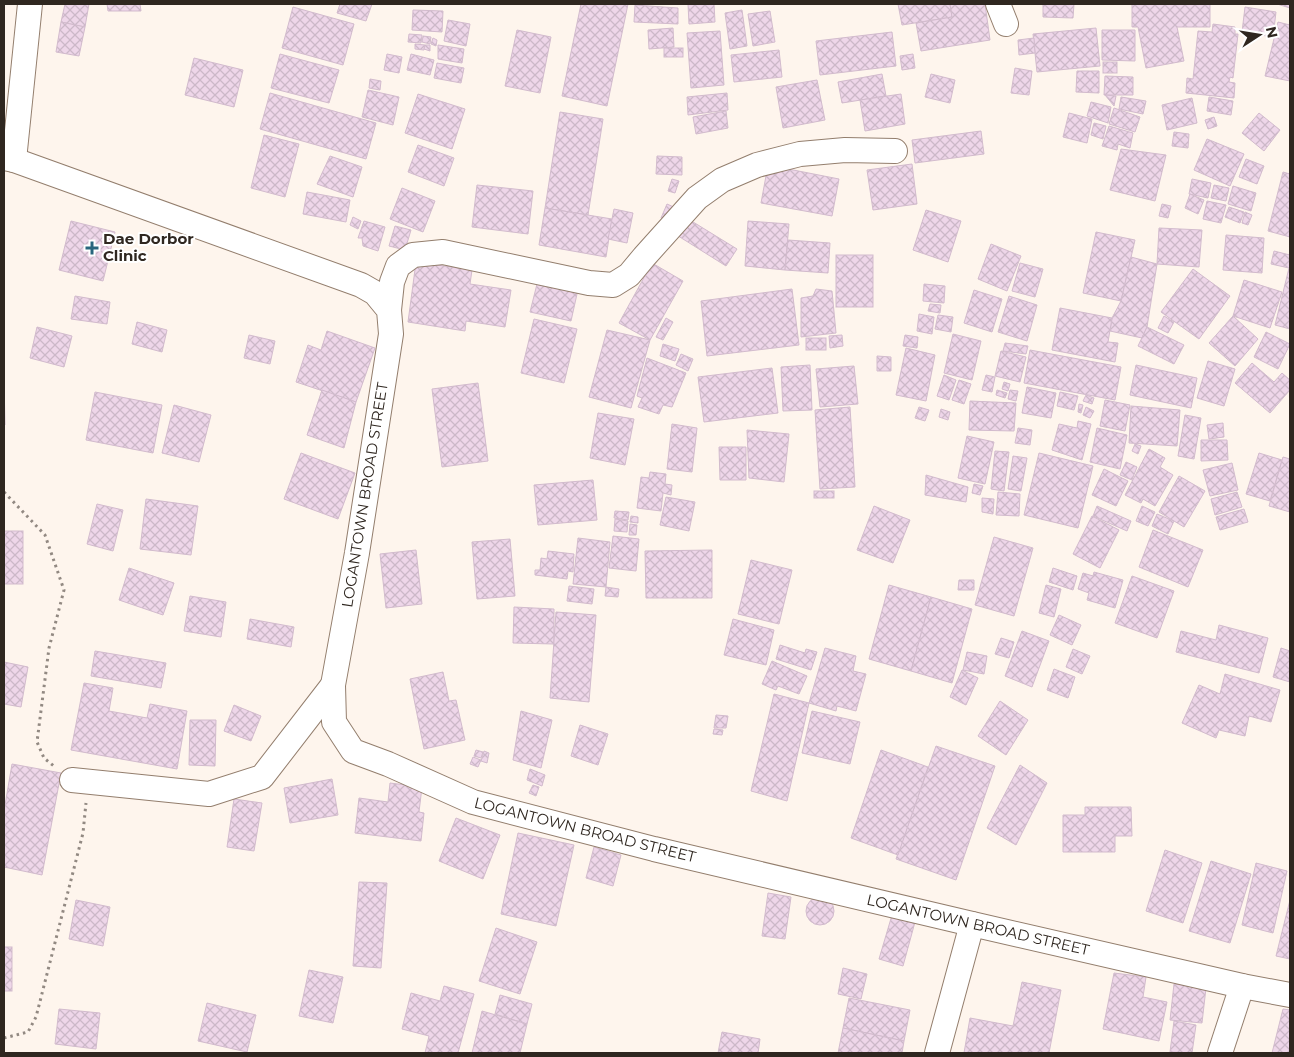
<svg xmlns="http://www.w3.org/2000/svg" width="1294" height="1057" font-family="Montserrat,sans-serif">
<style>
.building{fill:url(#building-cross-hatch);stroke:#d2bbcd}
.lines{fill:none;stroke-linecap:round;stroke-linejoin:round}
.minor-casing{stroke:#937e6d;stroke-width:26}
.path{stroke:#928982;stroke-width:3;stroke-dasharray:2.5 4;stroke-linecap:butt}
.minor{stroke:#fff;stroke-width:24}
.poi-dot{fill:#29667d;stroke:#fff;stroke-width:2}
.labels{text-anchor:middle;stroke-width:4;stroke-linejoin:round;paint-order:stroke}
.poi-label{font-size:15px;font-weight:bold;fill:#2f2720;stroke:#fff;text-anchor:start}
.street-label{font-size:15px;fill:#2f2720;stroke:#fff}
</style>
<defs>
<pattern id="building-cross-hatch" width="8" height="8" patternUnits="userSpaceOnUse" patternTransform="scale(1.25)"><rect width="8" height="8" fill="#eed6e9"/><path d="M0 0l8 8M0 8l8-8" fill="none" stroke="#ccb8c8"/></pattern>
</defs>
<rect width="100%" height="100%" fill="#fef5ed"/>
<g class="building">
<polygon points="65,4 89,4 85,27 61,22"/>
<polygon points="107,4 140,4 141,11 108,11"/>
<polygon points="340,4 372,4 366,21 337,13"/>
<polygon points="581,4 628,4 607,106 562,96"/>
<polygon points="688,4 714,4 715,22 689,24"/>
<polygon points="898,4 950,4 952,17 902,25"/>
<polygon points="950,4 985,4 990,40 921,51 916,23 952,17"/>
<polygon points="1043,4 1074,4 1073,18 1043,17"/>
<polygon points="1132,4 1210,4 1210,27 1177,27 1184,61 1146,68 1138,27 1132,27"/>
<polygon points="1277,4 1290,4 1290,8"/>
<polygon points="635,5 678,8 678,24 634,22"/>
<polygon points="293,7 354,24 343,65 282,48"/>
<polygon points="1245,7 1276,12 1273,37 1242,32"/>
<polygon points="413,10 443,11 442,32 412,30"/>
<polygon points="742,10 747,46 730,49 725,13"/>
<polygon points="770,11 775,42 753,46 748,14"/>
<polygon points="448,20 470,24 466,46 444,41"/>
<polygon points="61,22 85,27 79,56 56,52"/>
<polygon points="1278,22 1290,25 1290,81 1265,76"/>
<polygon points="1213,24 1235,27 1235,34 1238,34 1233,78 1230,77 1229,82 1235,83 1234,98 1186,93 1187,78 1193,79 1198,31 1212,32"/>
<polygon points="673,28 674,47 649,49 648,30"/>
<polygon points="1096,28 1100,66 1037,72 1033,34"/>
<polygon points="517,30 551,37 540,93 505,86"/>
<polygon points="1102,30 1135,30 1135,61 1102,60"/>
<polygon points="720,31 724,85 691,88 687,33"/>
<polygon points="892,32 896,66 820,75 816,41"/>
<polygon points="409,34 422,35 421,43 408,42"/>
<polygon points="423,36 431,37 430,44 422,42"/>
<polygon points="433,38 437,40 436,46 431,44"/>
<polygon points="1034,38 1035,53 1019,55 1018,40"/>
<polygon points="415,44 425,45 424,50 415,49"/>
<polygon points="425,45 430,45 430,51 424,49"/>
<polygon points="438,45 464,49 462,63 438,59"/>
<rect x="664" y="48" width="19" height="9"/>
<polygon points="779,50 782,77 734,82 731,55"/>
<polygon points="280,54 339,70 329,103 271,88"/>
<polygon points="387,54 402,57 399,73 384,70"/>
<polygon points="411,54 434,60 430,75 407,70"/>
<polygon points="913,54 915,68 902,70 900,56"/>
<polygon points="194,58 243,70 234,107 185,95"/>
<rect x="1103" y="62" width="14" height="11"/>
<polygon points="437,63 464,68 461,83 434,78"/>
<polygon points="1015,68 1032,71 1029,95 1011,93"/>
<polygon points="1077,71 1099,71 1099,93 1076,92"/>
<polygon points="882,74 886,96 842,103 838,82"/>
<polygon points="931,74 955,80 950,103 925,97"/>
<polygon points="1105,76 1133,77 1133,95 1104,95"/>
<polygon points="370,79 381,81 380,90 369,88"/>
<polygon points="817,80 825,120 783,128 776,87"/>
<polygon points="368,90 399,97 393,125 362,117"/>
<polygon points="270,93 376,123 366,159 260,129"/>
<polygon points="727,93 728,110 688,115 687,97"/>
<polygon points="418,94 465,109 452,149 405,133"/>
<polygon points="901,94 905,124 865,131 860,100"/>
<polygon points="1105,95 1116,96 1114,106"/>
<polygon points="1121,97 1146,101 1143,114 1119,109"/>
<polygon points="1209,97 1233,101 1231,115 1207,111"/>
<polygon points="1192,98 1197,123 1167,130 1162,105"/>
<polygon points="1091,102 1111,107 1108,123 1087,116"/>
<polygon points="1114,108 1140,117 1135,132 1109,124"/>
<polygon points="726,111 728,128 696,134 693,117"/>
<polygon points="560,112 603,119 588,215 545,208"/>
<polygon points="1069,113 1092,119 1087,143 1063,137"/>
<polygon points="1259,113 1280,130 1264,151 1242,133"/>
<polygon points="1214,117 1217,126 1208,129 1205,120"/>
<polygon points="1094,123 1106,126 1103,139 1091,135"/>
<polygon points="1109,126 1133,133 1130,148 1118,144 1117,150 1102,146"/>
<polygon points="981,131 984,154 915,163 912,140"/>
<polygon points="1174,132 1189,134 1188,148 1172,146"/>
<polygon points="264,135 299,144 285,197 251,188"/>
<polygon points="1207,139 1244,154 1230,186 1194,170"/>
<polygon points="418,145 454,158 444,186 408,172"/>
<polygon points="1121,149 1166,155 1155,201 1110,190"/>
<polygon points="330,156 362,167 353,197 317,184"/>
<polygon points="657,156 682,157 682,175 656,174"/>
<polygon points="1246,159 1264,166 1257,184 1239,177"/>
<polygon points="912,164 917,204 873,210 867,170"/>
<polygon points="768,165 839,179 832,216 761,203"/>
<polygon points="1283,172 1290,174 1290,237 1268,231"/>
<polygon points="672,179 679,181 675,193 668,191"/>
<polygon points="1192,179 1211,183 1208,198 1189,194"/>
<polygon points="477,185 533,191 528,234 472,227"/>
<polygon points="1214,185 1229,188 1226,201 1211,198"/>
<polygon points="1233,186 1256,193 1251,211 1228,204"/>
<polygon points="402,188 435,201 423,232 390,219"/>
<polygon points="307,192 350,200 346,222 303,214"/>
<polygon points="1190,194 1204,200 1198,214 1185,208"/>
<polygon points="1207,201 1226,205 1221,223 1203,219"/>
<polygon points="667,204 676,208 670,222 661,218"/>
<polygon points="1162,204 1171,206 1168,218 1159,216"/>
<polygon points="1229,207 1244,212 1240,223 1225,217"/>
<polygon points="545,208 612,219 606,257 539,245"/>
<polygon points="614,209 633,213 627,243 608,239"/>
<polygon points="926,210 961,221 948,262 913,250"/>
<polygon points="1245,212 1252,215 1248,225 1242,223"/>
<polygon points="353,217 361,221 358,229 350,225"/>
<polygon points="685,217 737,249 726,266 675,234"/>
<polygon points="71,221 115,232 103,281 59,270"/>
<polygon points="364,221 385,227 378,251 363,246 362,238 358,238"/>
<polygon points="748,221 789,224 785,270 745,266"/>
<polygon points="395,226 411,230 405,250 389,246"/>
<polygon points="1159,228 1202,230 1199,267 1157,264"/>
<polygon points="1096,232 1135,240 1121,301 1083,293"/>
<polygon points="1226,235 1264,238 1262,273 1223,270"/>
<polygon points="788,240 830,243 828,273 785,270"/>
<polygon points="991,244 1021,256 1007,291 978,279"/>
<polygon points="1274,251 1290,255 1290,252 1290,329 1275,325 1289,268 1271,264"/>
<rect x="836" y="255" width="37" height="52"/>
<polygon points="1131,257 1157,264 1147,327 1142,338 1110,331 1112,318 1121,301"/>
<polygon points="416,262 472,270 470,284 511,290 505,327 466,321 465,331 408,322"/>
<polygon points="652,263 683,281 650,340 619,323"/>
<polygon points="1020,263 1043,269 1035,297 1012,291"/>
<polygon points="1193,269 1230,296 1199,339 1161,312"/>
<polygon points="539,276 579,285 571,321 530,312"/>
<polygon points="1244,280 1282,292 1270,328 1233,316"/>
<polygon points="924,284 945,286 944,303 923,301"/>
<polygon points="792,289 799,345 707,356 701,301"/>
<polygon points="816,289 832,291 836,333 801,337 801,298 813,296"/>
<polygon points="974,290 1002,299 992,332 964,323"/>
<polygon points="75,296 110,302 107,324 71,319"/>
<polygon points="1009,296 1037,305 1027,341 998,332"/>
<polygon points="930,304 941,305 940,313 928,311"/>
<polygon points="1060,308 1112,318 1108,342 1118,343 1115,362 1052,350"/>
<polygon points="919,314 934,317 932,334 917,331"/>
<polygon points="938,315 953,317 951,332 935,329"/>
<polygon points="1164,316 1174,322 1168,333 1158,328"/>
<polygon points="1233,316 1258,339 1235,366 1209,343"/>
<polygon points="666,318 673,322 663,340 656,337"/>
<polygon points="534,319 577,329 564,383 521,373"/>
<polygon points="137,322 167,330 162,352 132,344"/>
<polygon points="37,327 72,336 64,367 30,358"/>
<polygon points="1147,327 1184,345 1174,364 1138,346"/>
<polygon points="607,330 650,340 631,408 589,397"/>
<polygon points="327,331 375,348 356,402 296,382 308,345 321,350"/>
<polygon points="1266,332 1290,344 1278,369 1254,357"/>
<polygon points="953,334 981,341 972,380 944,373"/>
<polygon points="249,335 275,341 270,364 244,358"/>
<polygon points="842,335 843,346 830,348 829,336"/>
<polygon points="905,335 918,337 917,348 903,346"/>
<rect x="806" y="338" width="20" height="12"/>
<polygon points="1005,343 1028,346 1026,354 1003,351"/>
<polygon points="663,344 679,349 675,361 660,356"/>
<polygon points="906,348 935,355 926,401 896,395"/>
<polygon points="1030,350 1121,367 1115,400 1024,383"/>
<polygon points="1001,351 1026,357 1020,382 995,376"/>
<polygon points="681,354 693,359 688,371 676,365"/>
<polygon points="877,356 891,357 891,371 877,371"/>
<polygon points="647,358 686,373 672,407 663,405 659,414 638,407 642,398 637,396"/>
<polygon points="1208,361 1235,369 1224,406 1197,398"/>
<polygon points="1252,363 1274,382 1282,373 1290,380 1290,390 1270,413 1235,383"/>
<polygon points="810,365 812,410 783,411 781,367"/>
<polygon points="1136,365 1197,378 1191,408 1130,395"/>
<polygon points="854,366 858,404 820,407 816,369"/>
<polygon points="772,368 778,413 704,422 698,377"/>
<polygon points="944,375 956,380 949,400 937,396"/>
<polygon points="986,375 995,377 992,392 982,390"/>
<polygon points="959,380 971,384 964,404 952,400"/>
<polygon points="4,381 5,425 4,425"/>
<polygon points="1004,382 1010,384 1008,391 1002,389"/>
<polygon points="478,383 488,461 442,467 432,389"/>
<polygon points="1027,387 1056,393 1051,418 1022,413"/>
<polygon points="322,390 356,402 344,448 307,435"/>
<polygon points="997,390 1007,393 1005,398 996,395"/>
<polygon points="1010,390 1018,391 1016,401 1008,399"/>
<polygon points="95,392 162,405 153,453 86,440"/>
<polygon points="1060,392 1078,396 1074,410 1057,406"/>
<polygon points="1086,395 1094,398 1092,404 1083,401"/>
<polygon points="1105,400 1130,405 1125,431 1100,426"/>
<polygon points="970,401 1016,403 1014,431 969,430"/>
<polygon points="1079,404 1083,405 1081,413 1078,412"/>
<polygon points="174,405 211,415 199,462 162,453"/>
<polygon points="1131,406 1180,410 1177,446 1129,443"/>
<polygon points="850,407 855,487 820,489 815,410"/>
<polygon points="919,407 929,410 925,421 915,418"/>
<polygon points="1086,407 1094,411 1090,418 1083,415"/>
<polygon points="941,409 950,412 948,420 939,417"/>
<polygon points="598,413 634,419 625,465 590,458"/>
<polygon points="1185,415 1201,418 1194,459 1178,456"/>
<polygon points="1078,421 1091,424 1082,460 1052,450 1059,424 1077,428"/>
<polygon points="1223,423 1224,437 1209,439 1207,425"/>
<polygon points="672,424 697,428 692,472 667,469"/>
<polygon points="1018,428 1032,430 1030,445 1015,443"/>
<polygon points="1097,428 1127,435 1120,469 1090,462"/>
<polygon points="747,430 789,434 784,482 749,478"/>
<polygon points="967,436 994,442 985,484 958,478"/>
<polygon points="1201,440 1227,440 1228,460 1201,461"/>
<polygon points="1135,444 1141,446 1138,454 1132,451"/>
<polygon points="719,447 746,447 746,480 720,480"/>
<polygon points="1149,449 1165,458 1160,467 1173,475 1155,506 1143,499 1141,503 1125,495"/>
<polygon points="995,451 1009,452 1004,491 991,489"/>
<polygon points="301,453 355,473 338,519 284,499"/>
<polygon points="1039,453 1093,466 1078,528 1024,515"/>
<polygon points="1259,453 1282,460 1270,501 1246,494"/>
<polygon points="1013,456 1027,458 1021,491 1008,489"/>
<polygon points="1283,457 1290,459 1290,512 1269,506"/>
<polygon points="1126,462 1137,467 1132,480 1120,475"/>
<polygon points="1232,463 1238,490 1210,496 1203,470"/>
<polygon points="1104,469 1128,481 1116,506 1092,495"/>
<polygon points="650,472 666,474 665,484 672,485 671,495 663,493 661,511 637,508 641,477 649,478"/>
<polygon points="926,475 968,487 966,502 925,495"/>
<polygon points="1179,476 1205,491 1184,527 1159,512"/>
<polygon points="593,480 597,520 538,525 534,485"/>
<polygon points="974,484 983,486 980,495 972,493"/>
<rect x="814" y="491" width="20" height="7"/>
<polygon points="998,492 1020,494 1019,516 996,515"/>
<polygon points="1237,492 1242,507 1215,515 1211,499"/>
<polygon points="666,497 695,502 689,531 660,525"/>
<polygon points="982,498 994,499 993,514 982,512"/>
<polygon points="146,499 198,506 191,555 140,549"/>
<polygon points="97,504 123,510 113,551 87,544"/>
<polygon points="874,506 910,520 893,563 857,550"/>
<polygon points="1097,506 1131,521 1127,531 1093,516"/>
<polygon points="1142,506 1155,512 1148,526 1136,521"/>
<polygon points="1244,509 1248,522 1220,530 1216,517"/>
<polygon points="615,511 629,512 628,520 614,518"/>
<polygon points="1157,514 1174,521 1168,534 1152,526"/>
<polygon points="631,516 638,517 638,523 630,522"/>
<polygon points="1092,516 1119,530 1100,568 1073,554"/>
<polygon points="615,519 628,521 627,532 614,531"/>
<polygon points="630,524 637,525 636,535 629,535"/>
<polygon points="1153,530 1203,550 1188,587 1139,567"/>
<rect x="4" y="531" width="19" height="53"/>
<polygon points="613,536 639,539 636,571 609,568"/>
<polygon points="994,537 1033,548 1014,616 975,605"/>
<polygon points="578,538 610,542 606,587 573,584"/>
<polygon points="510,539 515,596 477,599 472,542"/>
<polygon points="416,550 422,604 386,608 380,554"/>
<polygon points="712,550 712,598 646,598 645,551"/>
<polygon points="548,551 574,554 573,572 568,571 567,579 535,575 535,570 540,570 541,558 547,559"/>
<polygon points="751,560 792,570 779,624 738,614"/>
<polygon points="129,568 174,583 163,615 119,600"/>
<polygon points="1053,568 1077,576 1073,590 1049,582"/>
<polygon points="1094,572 1123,580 1115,608 1087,600 1089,593 1078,589 1083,573 1093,576"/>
<polygon points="1132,576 1174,591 1157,638 1115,623"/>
<polygon points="959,580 974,580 974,590 958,590"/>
<polygon points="889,585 931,597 911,671 869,659"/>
<polygon points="1046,585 1061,589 1054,617 1039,613"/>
<polygon points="569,586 594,589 592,604 567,601"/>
<polygon points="606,587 619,589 618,597 605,596"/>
<polygon points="190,596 226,602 221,637 184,631"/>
<polygon points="931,597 972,609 952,683 911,671"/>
<polygon points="514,607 554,609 554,644 513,643"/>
<polygon points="556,612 596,615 589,702 550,698"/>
<polygon points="1059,615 1081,625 1072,645 1050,635"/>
<polygon points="250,619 294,627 291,647 247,639"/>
<polygon points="733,619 774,630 766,665 724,655"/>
<polygon points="1219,625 1268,638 1259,673 1176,652 1181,631 1216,640"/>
<polygon points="1022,631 1049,641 1032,687 1005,676"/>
<polygon points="1001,638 1014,642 1009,658 995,654"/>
<polygon points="780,645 805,653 806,649 817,652 811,670 776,659"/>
<polygon points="825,648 856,656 853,671 866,674 856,711 837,706 836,711 809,703"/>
<polygon points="1281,648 1290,651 1290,682 1273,677"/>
<polygon points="1073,649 1090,656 1082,674 1066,667"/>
<polygon points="95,651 166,663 161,688 91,676"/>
<polygon points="967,652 987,656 984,674 963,670"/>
<polygon points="772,661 807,676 799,694 778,686 776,690 762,684"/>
<polygon points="4,662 28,667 21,707 4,704"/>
<polygon points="1054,669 1075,677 1068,698 1047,690"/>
<polygon points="962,670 978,678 966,705 950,697"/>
<polygon points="443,672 449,701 456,700 465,740 424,749 410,679"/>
<polygon points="1225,674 1280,690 1271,722 1249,716 1245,736 1219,730 1216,738 1182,723 1199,685 1220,694"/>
<polygon points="84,683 113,688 109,711 147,718 150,704 187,711 177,769 71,750"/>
<polygon points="774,694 809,703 787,801 751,791"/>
<polygon points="1000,701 1028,720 1006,755 978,736"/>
<polygon points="234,705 261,716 251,741 224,731"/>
<polygon points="521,711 552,720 541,768 513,760"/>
<polygon points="812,711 860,722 850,764 802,753"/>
<polygon points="716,715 728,716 726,728 714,728"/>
<polygon points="190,720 216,720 215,766 189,765"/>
<polygon points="580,725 608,734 598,765 571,756"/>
<polygon points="714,729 723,730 722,735 713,734"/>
<polygon points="936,746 995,766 956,880 896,859"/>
<polygon points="476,750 483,752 481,758 474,756"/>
<polygon points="881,750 928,767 898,855 851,838"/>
<polygon points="484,751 489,753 487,763 481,761"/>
<polygon points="473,757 481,760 478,767 470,764"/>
<polygon points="12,764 61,773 42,875 4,867 4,811"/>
<polygon points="1020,765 1047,783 1016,845 987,828"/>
<polygon points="530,769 545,775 542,786 527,780"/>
<polygon points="332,779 338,815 290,823 284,788"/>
<polygon points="390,783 422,787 419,812 424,813 421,841 355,833 359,798 388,802"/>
<polygon points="533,785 539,787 536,796 529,793"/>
<polygon points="234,799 262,803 254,851 227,847"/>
<polygon points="1085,807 1131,807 1132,836 1115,836 1115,852 1063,852 1063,815 1085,815"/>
<polygon points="456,818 500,835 483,879 439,861"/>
<polygon points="518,833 574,845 556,926 501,914"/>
<polygon points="594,847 621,855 613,886 586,878"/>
<polygon points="1165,850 1202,863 1183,923 1146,911"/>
<polygon points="1211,861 1251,874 1230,943 1189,931"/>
<polygon points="1256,863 1287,871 1273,933 1242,925"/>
<polygon points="359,882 387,883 381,968 353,966"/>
<polygon points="768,893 791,897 785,939 762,936"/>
<circle cx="820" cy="911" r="14"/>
<polygon points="76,900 110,907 103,946 69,939"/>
<polygon points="1290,900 1290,959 1276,956"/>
<polygon points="892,915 915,922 903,966 879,959"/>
<polygon points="496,928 537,942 520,994 479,981"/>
<rect x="4" y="947" width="8" height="44"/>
<polygon points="843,968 867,974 861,999 838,994"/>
<polygon points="309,970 343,977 333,1023 299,1016"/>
<polygon points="1114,973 1146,977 1143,997 1167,1002 1159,1041 1103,1029"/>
<polygon points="1022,982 1061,990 1049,1053 964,1053 970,1018 1013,1026"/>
<polygon points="1174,984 1206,988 1202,1023 1170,1020"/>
<polygon points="444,986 474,994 458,1053 425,1053 429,1036 402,1029 411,993 440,1001"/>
<polygon points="500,995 532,1004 527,1024 495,1014"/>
<polygon points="849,998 910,1010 904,1041 843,1028"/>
<polygon points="207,1003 256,1015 247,1052 198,1041"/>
<polygon points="59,1009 100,1013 96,1049 55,1044"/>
<polygon points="1283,1009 1290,1010 1290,1053 1272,1053"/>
<polygon points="482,1011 527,1024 520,1053 472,1053"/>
<polygon points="1174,1021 1196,1025 1192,1053 1170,1052"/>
<polygon points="843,1028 904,1041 902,1053 838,1053"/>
<polygon points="722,1032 760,1039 758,1053 718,1053"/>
</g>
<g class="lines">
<g class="minor-casing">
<g id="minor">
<polyline points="998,4 1006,24"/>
<polyline points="4,158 14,160 361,285 375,293 389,310 391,334 357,553 333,685 334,722 353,751 388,764 473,802 654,849 972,924 1242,986 1290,995"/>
<polyline points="14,160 30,4"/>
<polyline points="389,310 392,282 398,266 413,255 443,252 589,283 613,285 629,275 644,257 697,198 722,180 757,165 800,154 845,150 895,151"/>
<polyline points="72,780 209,794 262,777 333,685"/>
<polyline points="937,1053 972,924"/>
<polyline points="1220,1053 1242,986"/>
</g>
</g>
<g class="path">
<polyline points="4,492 45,535 64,590 49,648 37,742 44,758 55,767"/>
<polyline points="4,1038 28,1032 36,1017 83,833 86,803"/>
</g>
<use href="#minor" class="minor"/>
</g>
<path class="poi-dot" d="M89.5 240.5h5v5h5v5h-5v5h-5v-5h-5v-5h5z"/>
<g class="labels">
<g class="poi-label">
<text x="103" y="244">Dae Dorbor<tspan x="103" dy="17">Clinic</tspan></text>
</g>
<g class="street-label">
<text transform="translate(365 495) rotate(-81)" y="5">LOGANTOWN BROAD STREET</text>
<text transform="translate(585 830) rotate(14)" y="5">LOGANTOWN BROAD STREET</text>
<text transform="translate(978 925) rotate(13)" y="5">LOGANTOWN BROAD STREET</text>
</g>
</g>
<rect width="1294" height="1057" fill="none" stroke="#2f2720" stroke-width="10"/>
<g transform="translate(1259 35) rotate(78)" stroke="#ffffff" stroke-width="4" paint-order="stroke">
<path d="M0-4L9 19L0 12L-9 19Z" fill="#2f2720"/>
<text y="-8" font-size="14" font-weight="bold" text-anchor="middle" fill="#2f2720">N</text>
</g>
</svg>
